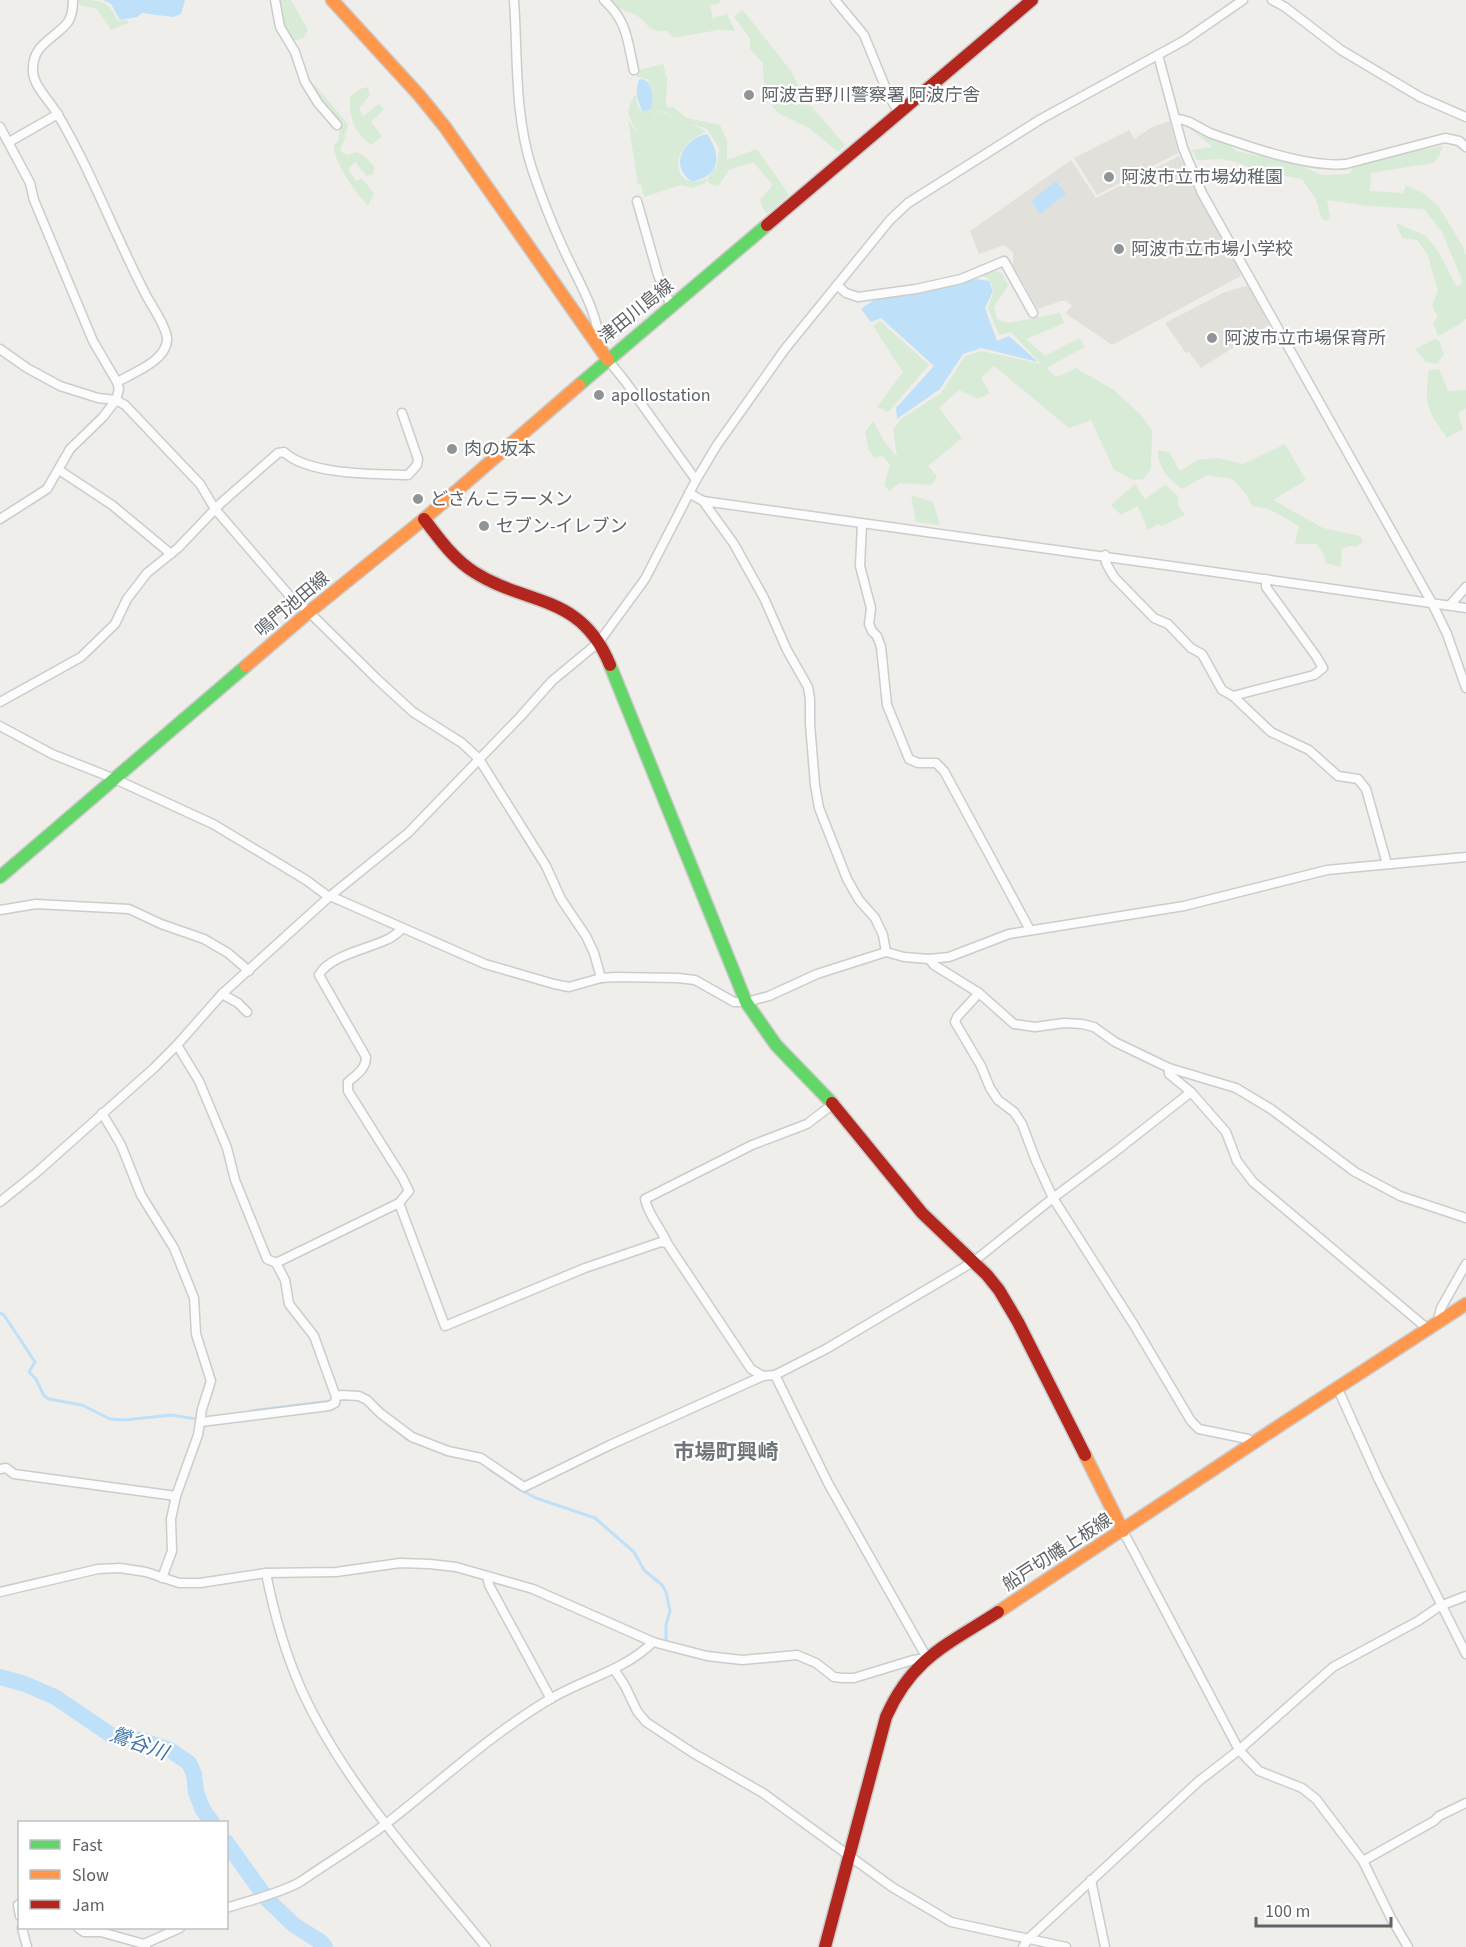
<svg xmlns="http://www.w3.org/2000/svg" width="1466" height="1947" font-family="'Source Sans 3','Noto Sans JP',sans-serif">
<style>
.education{fill:#e2e0da}
.green{fill:#d8ebd6}
.water{fill:#bfe0f9}
.lines{fill:none;stroke-linecap:round;stroke-linejoin:round}
.stream{stroke:#bfe0f9;stroke-width:3}
.river{stroke:#bfe0f9;stroke-width:16}
.street-casing{stroke:#cbcccc;stroke-width:11}
.fast-casing{stroke:#cacacb;stroke-width:15}
.slow-casing{stroke:#cacacb;stroke-width:15}
.jam-casing{stroke:#cacacb;stroke-width:15}
.street{stroke:#fdfcfc;stroke-width:8}
.fast{stroke:#63d668;stroke-width:12}
.slow{stroke:#ff974d;stroke-width:12}
.jam{stroke:#b3261e;stroke-width:12}
.poi-dot{fill:#919496;stroke:#fff;stroke-width:2}
.labels{text-anchor:middle;stroke-width:4.5;stroke-linejoin:round;paint-order:stroke}
.poi-label{font-size:18px;fill:#5f6368;stroke:#fff;text-anchor:start}
.street-label{font-size:18px;fill:#5f6368;stroke:#fff}
.water-label{font-size:20px;font-style:italic;fill:#4174aa;stroke:#fff}
.quarter-label{font-size:21px;font-weight:bold;fill:#70757a;stroke:#fff}
</style>
<rect width="100%" height="100%" fill="#efeeea"/>
<g class="education">
<polygon points="1170,121 1178,153 1097,195 1074,158 1129,130 1134,139 1152,127"/>
<polygon points="1179,156 1236,260 1241,276 1112,345 1065,313 1072,306 1067,301 1061,301 1038,309 1013,265 1013,252 1004,245 979,254 970,231 1071,160 1096,198"/>
<polygon points="1249,285 1269,325 1201,368 1189,352 1186,353 1165,323 1225,292"/>
</g>
<g class="green">
<path d="M 78,0 C 102,0 107,0 118,21 L 127,20 L 128,23 L 111,30 L 97,9 L 79,5 Z"/>
<polygon points="278,0 291,0 308,30 303,38 293,41 283,24"/>
<path d="M 609,0 L 720,0 L 719,4 L 710,5 L 713,18 L 727,14 L 735,31 L 718,30 L 673,38 L 667,31 C 644,32 649,21 634,14 C 622,9 620,10 609,0 Z"/>
<path d="M 742,9 L 791,71 L 804,98 L 845,145 L 838,152 L 809,128 L 778,113 L 772,105 L 774,95 C 762,88 763,75 763,63 L 750,49 L 750,39 L 734,17 Z"/>
<path d="M 663,64 L 667,78 L 666,103 L 668,108 L 673,107 L 687,118 L 720,125 L 727,140 L 727,160 L 757,149 L 789,195 L 767,214 L 763,209 L 760,200 L 773,185 L 753,162 L 729,170 L 719,185 L 714,186 L 708,182 L 708,177 L 717,166 L 719,148 L 708,131 L 705,128 L 688,123 L 660,110 L 643,132 L 660,111 C 670,116 701,127 706,132 C 663,148 675,195 707,178 L 706,183 L 692,188 L 681,185 L 644,197 L 641,184 L 638,185 L 628,119 L 635,131 L 639,131 L 636,130 C 626,112 626,110 636,93 L 637,105 L 643,112 L 651,109 C 655,100 654,87 647,79 L 637,77 L 636,71 Z"/>
<path d="M 315,85 L 348,124 L 345,138 L 340,150 L 346,155 L 357,152 L 363,155 L 374,166 L 373,174 L 367,176 L 355,162 L 348,169 L 356,181 L 362,179 L 374,193 L 368,206 C 353,189 338,169 333,146 L 338,141 L 341,125 L 312,86 Z"/>
<path d="M 368,87 L 370,95 L 359,108 L 363,117 L 378,104 L 384,109 L 371,122 L 382,136 L 372,145 C 355,136 348,114 350,96 L 360,89 Z"/>
<polygon points="1185,125 1226,142 1236,151 1298,164 1321,175 1349,174 1354,166 1379,158 1443,146 1438,158 1433,163 1371,173 1370,191 1403,193 1406,185 1425,194 1439,207 1462,245 1466,257 1466,319 1458,325 1438,336 1433,323 1438,317 1432,306 1438,291 1427,253 1417,240 1402,238 1396,223 1426,236 1438,251 1457,287 1463,282 1442,232 1424,209 1368,206 1327,200 1330,218 1326,221 1321,218 1316,199 1302,179 1259,171 1237,162 1222,159 1197,160 1192,150 1213,147"/>
<polygon points="992,270 1002,273 1008,285 994,307 997,319 1008,323 1060,313 1064,323 1026,339 1045,356 1079,338 1085,347 1046,368 1057,377 1076,368 1114,390 1141,415 1152,431 1151,469 1144,479 1133,480 1114,470 1091,420 1069,428 994,366 981,378 990,393 978,399 959,390 939,408 962,438 928,466 937,476 932,485 900,483 889,491 884,485 890,465 883,456 875,458 869,451 865,432 873,421 884,441 897,457 893,429 901,419 941,393 965,356 982,351 1041,364 1011,332 999,335 988,308 994,290 988,278 978,275"/>
<polygon points="880,321 929,365 888,412 877,407 903,372 873,326"/>
<polygon points="1435,339 1439,341 1444,354 1437,364 1426,362 1415,349"/>
<path d="M 1439,369 L 1448,391 L 1466,390 L 1466,408 L 1458,413 L 1463,429 L 1447,438 C 1427,408 1424,407 1429,370 Z"/>
<path d="M 1285,444 L 1306,480 L 1273,500 L 1323,528 L 1360,536 L 1363,542 L 1355,547 L 1349,546 L 1342,549 L 1341,567 L 1325,563 L 1325,557 L 1317,544 L 1295,544 L 1299,526 L 1269,509 L 1252,506 L 1246,494 L 1232,479 L 1207,475 L 1182,489 C 1168,478 1158,469 1158,450 L 1169,452 L 1180,471 L 1198,460 L 1217,458 L 1243,464 Z"/>
<polygon points="1135,484 1145,499 1165,485 1179,498 1177,503 1185,515 1162,526 1158,524 1148,530 1138,506 1121,515 1111,505"/>
<polygon points="911,495 933,502 940,525 916,522"/>
</g>
<g class="water">
<polygon points="103,0 185,0 181,14 173,17 142,13 137,17 120,20 111,4"/>
<path d="M 642,79 C 654,82 654,99 651,109 L 643,112 C 638,103 634,90 639,80 Z"/>
<path d="M 707,134 C 722,156 721,175 692,182 C 668,166 684,138 707,134 Z"/>
<polygon points="1056,181 1066,194 1040,214 1031,201"/>
<polygon points="976,279 989,281 993,291 985,308 997,341 1009,336 1038,362 981,348 963,354 940,389 897,419 896,408 934,366 881,318 871,322 861,309 875,299 918,293"/>
</g>
<g class="lines">
<g class="stream">
<polyline points="0,1313 4,1315 35,1362 29,1372 36,1379 44,1396 49,1399 82,1405 110,1419 125,1420 171,1415 197,1419"/>
<polyline points="250,1411 347,1399"/>
<polyline points="384,1421 407,1439 447,1455"/>
<polyline points="489,1469 519,1489 536,1498 595,1518 634,1552 644,1570 662,1585 666,1592 670,1611 666,1625 666,1640"/>
</g>
<g class="river">
<polyline points="0,1677 25,1684 55,1697 114,1737 141,1740 170,1750 189,1763 194,1774 196,1792 203,1810 212,1822"/>
<polyline points="226,1842 267,1899 294,1925 321,1942 325,1947"/>
</g>
<g class="street-casing">
<g id="street">
<path d="M 73,0 C 73,7 72,16 68,22 C 55,39 31,44 33,72 C 34,87 51,102 58,115 C 92,172 115,236 146,295 C 151,305 168,329 167,340 C 166,361 133,373 117,382"/>
<polyline points="275,0 280,27 295,52 305,82 318,103 337,125"/>
<path d="M 514,0 C 518,57 514,113 532,169 C 541,196 552,224 564,250 C 576,277 600,315 599,345"/>
<path d="M 604,0 C 628,22 627,40 634,70"/>
<polyline points="835,0 864,35 889,96 899,113"/>
<polyline points="1272,0 1285,7 1341,50 1420,97 1466,117"/>
<polyline points="1158,55 1183,148 1202,193 1432,603 1447,634 1466,688"/>
<path d="M 1176,119 C 1189,119 1199,128 1210,133 C 1247,146 1308,168 1346,164 L 1445,138 L 1459,141 L 1466,147"/>
<polyline points="0,127 30,183 34,200 93,341 117,382 119,389 116,400 103,417 70,449 47,489 0,519"/>
<polyline points="9,142 58,114"/>
<polyline points="637,201 658,275 671,306"/>
<polyline points="837,285 846,293 858,297 916,289 961,279 1004,261 1033,313"/>
<polyline points="0,349 27,368 60,386 98,398 116,400 125,405 200,484 215,509 289,595 309,612 377,679 413,712 462,743 479,759 546,866 561,899 586,936 594,953 601,978"/>
<polyline points="608,360 625,381 696,480"/>
<polyline points="59,470 112,505 171,554"/>
<path d="M 689,493 L 703,501 C 957,538 1212,570 1466,608"/>
<polyline points="703,501 734,544 764,598 787,650 808,687 810,699 810,724 815,785 819,808 847,879 859,900 875,918 883,935 886,952"/>
<polyline points="862,524 860,566 871,608 869,624 872,631 877,636 881,647 887,705 909,759 918,763 936,763 944,771 1030,930"/>
<polyline points="1105,555 1106,563 1114,577 1154,618 1168,624 1191,648 1202,654 1222,690 1233,696 1271,732 1309,750 1338,776 1358,779 1366,789 1387,864"/>
<polyline points="1450,605 1466,587"/>
<polyline points="1233,696 1314,675 1323,668 1316,656 1266,587 1266,579"/>
<path d="M 0,702 L 81,657 L 115,624 L 127,599 L 147,573 L 178,548 L 221,503 L 278,453 L 284,452 C 308,475 375,474 408,475 L 417,465 L 418,459 L 402,413"/>
<polyline points="0,726 52,754 115,779 213,824 306,880 329,897"/>
<polyline points="330,896 485,964 554,984 569,987 601,978 616,977 678,978 695,980 734,1002 746,1002 769,996 817,974 886,952 904,957 929,959 949,957 1009,934 1184,906 1327,870 1466,857"/>
<polyline points="0,910 36,904 129,909 161,924 204,939 228,953 249,971"/>
<polyline points="929,959 934,965 979,993 1014,1024 1035,1027 1064,1023 1082,1024 1094,1027 1115,1042 1169,1068 1236,1088 1271,1109 1355,1172 1400,1196 1466,1218"/>
<polyline points="979,993 957,1017 955,1022 981,1066 990,1088 998,1100 1014,1112 1022,1124 1036,1161 1053,1198 1134,1325 1191,1421 1199,1429 1248,1439 1254,1443"/>
<polyline points="222,994 238,1003 247,1012"/>
<polyline points="177,1045 199,1081 227,1148 235,1180 267,1259 276,1263 285,1280 289,1304 314,1336 336,1397 335,1403 329,1406 201,1422"/>
<polyline points="1169,1068 1169,1074 1191,1092 1226,1132 1237,1161 1253,1182 1429,1330"/>
<polyline points="102,1113 121,1145 141,1195 174,1248 194,1298 196,1334 211,1381 202,1409 198,1435 176,1496 171,1519 172,1551 162,1578"/>
<polyline points="0,1202 36,1173 154,1068 177,1045 222,994 329,897 408,833 520,717 552,681 599,642 645,579 696,480 717,445 785,349 890,220 908,203 1041,119 1185,40 1243,0"/>
<polyline points="399,1203 445,1326 585,1268 661,1242 667,1243"/>
<path d="M 276,1263 L 399,1203 L 409,1191 L 402,1177 L 348,1091 L 348,1082 C 356,1075 366,1069 366,1057 L 319,975 C 329,956 367,949 386,940 C 392,938 397,933 402,929"/>
<polyline points="1437,1324 1441,1308 1466,1264"/>
<path d="M 763,1376 L 751,1369 L 667,1243 C 661,1228 648,1215 645,1199 L 752,1145 L 807,1124 L 833,1104"/>
<polyline points="1337,1387 1378,1478 1466,1654"/>
<polyline points="336,1397 341,1395 359,1396 367,1400 380,1413 412,1437 448,1451 481,1458 524,1487 610,1445 763,1376 775,1375 826,1349 973,1262 1053,1198 1116,1151 1191,1092"/>
<polyline points="0,1469 6,1468 14,1474 176,1496"/>
<polyline points="1123,1531 1239,1750 1259,1771 1302,1788 1316,1799 1363,1861 1391,1918 1408,1947"/>
<path d="M 266,1573 C 274,1614 285,1653 302,1691 C 345,1785 421,1867 486,1947"/>
<polyline points="487,1576 489,1585 551,1699"/>
<polyline points="0,1592 98,1569 120,1568 146,1572 179,1583 200,1583 266,1573 336,1572 400,1563 430,1564 456,1567 533,1589 653,1642 707,1656 742,1660 797,1655 816,1663 834,1677 842,1678 854,1678 913,1660 927,1658 828,1483 775,1375"/>
<polyline points="614,1669 625,1686 637,1711 646,1722 693,1753 763,1793 892,1887 951,1922 1066,1947"/>
<polyline points="1363,1861 1434,1821 1439,1816 1466,1803"/>
<polyline points="1091,1880 1105,1947"/>
<polyline points="20,1904 18,1905 20,1916"/>
<path d="M 226,1908 C 251,1900 278,1894 300,1882 C 329,1862 359,1844 387,1823 C 441,1781 491,1734 550,1699 C 584,1679 625,1670 653,1642"/>
<polyline points="22,1928 27,1947"/>
<polyline points="78,1928 84,1932 101,1932 144,1944 146,1947"/>
<polyline points="144,1944 180,1928"/>
<polyline points="1023,1947 1029,1938 1199,1781 1239,1750 1333,1667 1418,1621 1440,1606 1466,1596"/>
</g>
</g>
<g class="fast-casing">
<g id="fast">
<polyline points="579,385 767,225"/>
<polyline points="610,665 746,1002 776,1045 832,1103"/>
<polyline points="0,877 246,666"/>
</g>
</g>
<g class="slow-casing">
<g id="slow">
<polyline points="332,0 419,95 445,127 608,360"/>
<polyline points="246,666 309,612 424,519 579,385"/>
<polyline points="1085,1455 1123,1531"/>
<polyline points="998,1612 1285,1422 1466,1304"/>
</g>
</g>
<g class="jam-casing">
<g id="jam">
<polyline points="767,225 1032,0"/>
<path d="M 424,519 C 439,538 453,559 474,572 C 527,606 581,593 610,665"/>
<polyline points="832,1103 922,1213 987,1275 999,1290 1018,1322 1085,1455"/>
<path d="M 825,1947 L 886,1717 C 912,1658 947,1645 998,1612"/>
</g>
</g>
<use href="#street" class="street"/>
<use href="#fast" class="fast"/>
<use href="#slow" class="slow"/>
<use href="#jam" class="jam"/>
</g>
<g class="poi-dot">
<circle cx="749" cy="95" r="6"/>
<circle cx="1109" cy="177" r="6"/>
<circle cx="1119" cy="249" r="6"/>
<circle cx="1212" cy="338" r="6"/>
<circle cx="599" cy="395" r="6"/>
<circle cx="452" cy="449" r="6"/>
<circle cx="418" cy="499" r="6"/>
<circle cx="484" cy="526" r="6"/>
</g>
<g class="labels">
<g class="poi-label">
<text x="761" y="101">阿波吉野川警察署 阿波庁舎</text>
<text x="1121" y="183">阿波市立市場幼稚園</text>
<text x="1131" y="255">阿波市立市場小学校</text>
<text x="1224" y="344">阿波市立市場保育所</text>
<text x="611" y="401">apollostation</text>
<text x="464" y="455">肉の坂本</text>
<text x="430" y="505">どさんこラーメン</text>
<text x="496" y="532">セブン-イレブン</text>
</g>
<g class="street-label">
<text transform="translate(636 311) rotate(-39)" y="6">津田川島線</text>
<text transform="translate(292 604) rotate(-40)" y="6">鳴門池田線</text>
<text transform="translate(1057 1552) rotate(-33)" y="6">船戸切幡上板線</text>
</g>
<g class="water-label">
<text transform="translate(139 1743) rotate(20)" y="7">鶯谷川</text>
</g>
<g class="quarter-label">
<text x="726" y="1459">市場町興崎</text>
</g>
</g>
<rect x="18" y="1821" width="210" height="108" fill="#ffffff" stroke="#bfc1c3" stroke-width="1.5"/>
<rect x="30" y="1840" width="30" height="9" fill="#63d668" stroke="#bfc1c3" stroke-width="1.5"/>
<text x="72" y="1851" font-size="18" fill="#5f6368">Fast</text>
<rect x="30" y="1870" width="30" height="9" fill="#ff974d" stroke="#bfc1c3" stroke-width="1.5"/>
<text x="72" y="1881" font-size="18" fill="#5f6368">Slow</text>
<rect x="30" y="1900" width="30" height="9" fill="#b3261e" stroke="#bfc1c3" stroke-width="1.5"/>
<text x="72" y="1911" font-size="18" fill="#5f6368">Jam</text>
<path d="M1256 1917v9h135v-9" fill="none" stroke="#5f6368" stroke-width="3"/>
<text x="1265" y="1917" font-size="18" fill="#5f6368" stroke="#ffffff" stroke-width="4.5" paint-order="stroke">100 m</text>
</svg>
